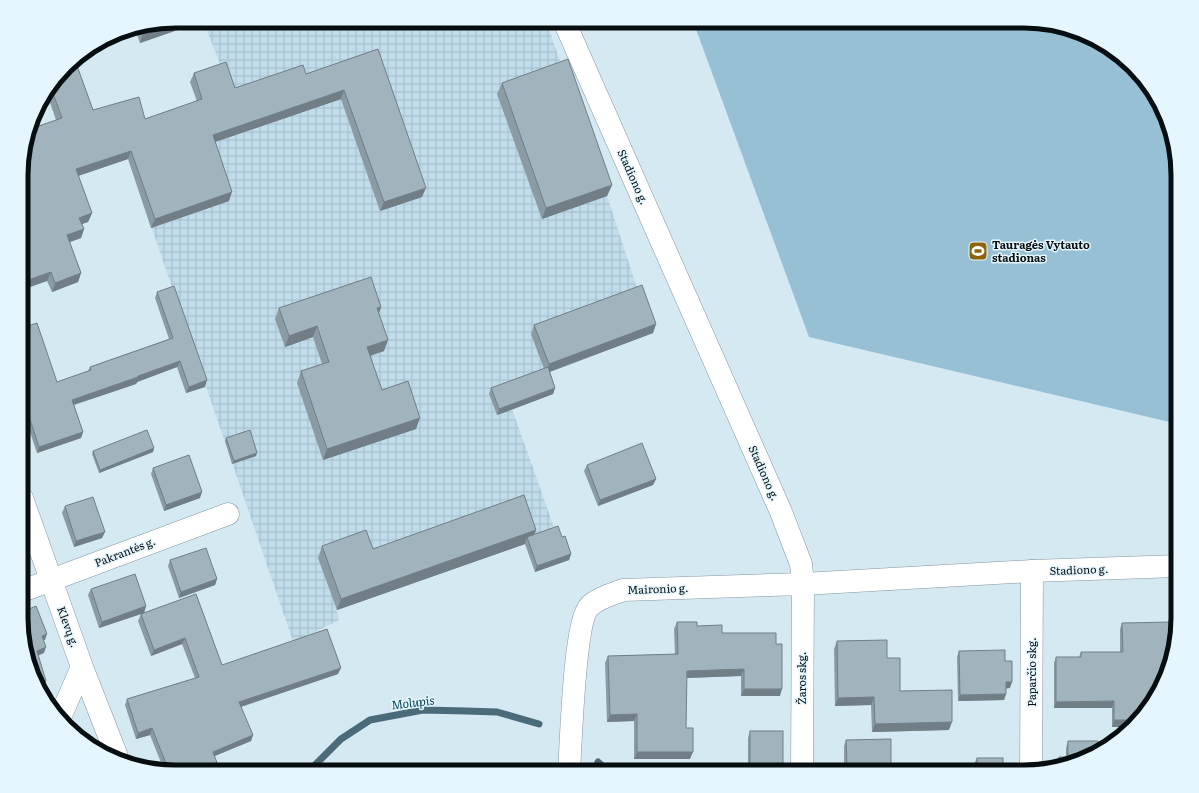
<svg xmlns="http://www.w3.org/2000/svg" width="1199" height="793" font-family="Literata,serif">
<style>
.industrial{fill:url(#industrial-grid)}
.green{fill:#97c0d4}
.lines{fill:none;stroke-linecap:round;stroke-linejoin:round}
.stream{stroke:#4c6b7a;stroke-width:7}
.minor-casing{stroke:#8497a0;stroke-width:23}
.minor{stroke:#fff;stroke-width:22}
.wall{fill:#8a9ba3}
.shaded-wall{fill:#717e85}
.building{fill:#a1b4be;stroke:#717e85}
.labels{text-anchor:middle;stroke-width:3;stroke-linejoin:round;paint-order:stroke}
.street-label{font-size:11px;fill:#070e11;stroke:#e5f6fe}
.poi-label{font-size:11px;font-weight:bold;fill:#070e11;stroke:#e5f6fe;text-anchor:start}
.water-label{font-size:12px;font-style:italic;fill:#09445b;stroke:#e5f6fe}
.rim{fill:none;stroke:#070e11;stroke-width:5}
</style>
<defs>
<pattern id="industrial-grid" width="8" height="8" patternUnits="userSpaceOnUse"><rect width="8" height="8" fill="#c0dcea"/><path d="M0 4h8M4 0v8" fill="none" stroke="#a4bcc8"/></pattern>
</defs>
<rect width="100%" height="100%" fill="#d5e9f3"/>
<polygon class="industrial" points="203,21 546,21 607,196 639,294 653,333 546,373 553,394 512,409 556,533 337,610 339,620 307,636 293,641 120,135 199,108 190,82 223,71"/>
<polygon class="green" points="693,21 1024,21 1073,29 1110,47 1157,98 1178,166 1178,424 809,337"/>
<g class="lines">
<g class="stream">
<polyline points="598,762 609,772"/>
<polyline points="308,772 341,739 370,720 423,710 466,711 497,712 539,724"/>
</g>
<g class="minor-casing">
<g id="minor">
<polyline points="564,21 781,512 801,564 803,584 1032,571 1178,566"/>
<polyline points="22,498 82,667 116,754"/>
<polyline points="22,591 228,514"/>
<polyline points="61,715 82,667"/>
<path d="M 569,772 C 571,745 574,620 590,606 C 598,598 613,594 623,590 L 803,584 L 802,772"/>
<polyline points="1031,772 1032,571"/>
</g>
</g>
<use href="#minor" class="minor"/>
</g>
<g class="wall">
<polygon points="175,21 188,21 186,27 140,43 135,29"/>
<polygon points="378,49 422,197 380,211 341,99 215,142 229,201 151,228 128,159 78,176 92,213 88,222 82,224 84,229 81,238 70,242 81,273 78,282 52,292 47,281 56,120 47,94 73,59 93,110 145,119 197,101 190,82 194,73 235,88 306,74"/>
<polygon points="502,83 612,185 607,196 542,219 497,94"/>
<polygon points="157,292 205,387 186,393 177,367 137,382 136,384 74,405 83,432 81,438 37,453 22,408 22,328 57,382 88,371 90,367 169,339 155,298"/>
<polygon points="381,307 379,313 384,351 370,356 382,390 416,429 323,460 297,383 301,371 322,364 313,337 285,347 275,319 279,308"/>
<polygon points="656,324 653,333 550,372 555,388 553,394 497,415 489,394 491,388 544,369 531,334 534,325"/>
<polygon points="226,438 256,456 232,464 225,441"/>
<polygon points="154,448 153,452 99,473 92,454 93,451"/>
<polygon points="587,465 656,479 653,485 598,506 584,471"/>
<polygon points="153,468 200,498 164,511 151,474"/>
<polygon points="65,506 102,538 74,547 62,513"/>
<polygon points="536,530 534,535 562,537 571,554 569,560 535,572 525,544 337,610 318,558 322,546 373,549"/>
<polygon points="170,560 217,579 215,585 179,598 168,566"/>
<polygon points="91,589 146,606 144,613 99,628 88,595"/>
<polygon points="196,594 222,665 338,674 241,707 253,735 251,741 175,772 164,770 150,735 136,739 125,705 127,699 195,678 182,644 151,656 138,621 141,614"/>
<polygon points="677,622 697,626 722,633 776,644 780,696 741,696 741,676 686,678 686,728 690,759 634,759 634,721 607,722 605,663 608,656 675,654 674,629"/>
<polygon points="1122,623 1152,704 1127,727 1112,727 1112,708 1054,708 1054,663 1056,657 1079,657 1081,652 1120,652 1120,629"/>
<polygon points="837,641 887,658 900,691 949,730 872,732 871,705 835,706 834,649"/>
<polygon points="959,651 1005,661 1010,688 1006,688 1006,694 1004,700 958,701 957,657"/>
<polygon points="750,731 783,772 748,772 748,738"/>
<polygon points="846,740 891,772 836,772 839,765 844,765 844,746"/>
<polygon points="1068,741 1098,752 1056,765 1059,757 1066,757 1066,748"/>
<polygon points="977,758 1003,772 974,772 974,764"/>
</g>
<g class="shaded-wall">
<polygon points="181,21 188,21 186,27 140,43 143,34"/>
<polygon points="344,90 341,99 209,144 213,135"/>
<polygon points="131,151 128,159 72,178 76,169"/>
<polygon points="612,185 607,196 542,219 546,208"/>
<polygon points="426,188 422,197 380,211 384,202"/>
<polygon points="232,192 229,201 151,228 155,219"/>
<polygon points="92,213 88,222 76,226 79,218"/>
<polygon points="84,229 81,238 64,244 67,235"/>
<polygon points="51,272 47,281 22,290 22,282"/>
<polygon points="81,273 78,282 52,292 55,283"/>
<polygon points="381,307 377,318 377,308"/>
<polygon points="656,324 653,333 546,373 549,364"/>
<polygon points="317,326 313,337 285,347 289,336"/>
<polygon points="388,340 384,351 363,358 367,347"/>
<polygon points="180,361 177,367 137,382 136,384 70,406 72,400"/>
<polygon points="207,380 205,387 186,393 189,387"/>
<polygon points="555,388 553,394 497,415 499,409"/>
<polygon points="420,418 416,429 323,460 327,449"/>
<polygon points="83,432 81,438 37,453 39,447"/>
<polygon points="154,448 153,452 99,473 100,470"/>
<polygon points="257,453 256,456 232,464 234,461"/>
<polygon points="656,479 653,485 598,506 600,500"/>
<polygon points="202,492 200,498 164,511 166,505"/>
<polygon points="536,530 532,541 527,537 525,544 337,610 341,599"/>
<polygon points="105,532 102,538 74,547 76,541"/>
<polygon points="571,554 569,560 535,572 537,566"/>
<polygon points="217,579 215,585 179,598 181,592"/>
<polygon points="146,606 144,613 99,628 102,622"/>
<polygon points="47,634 45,640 40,641 42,636"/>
<polygon points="185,638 182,644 151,656 154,650"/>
<polygon points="46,647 44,653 35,657 37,651"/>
<polygon points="341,668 338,674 237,708 239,702"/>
<polygon points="744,669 741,676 684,678 687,671"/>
<polygon points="46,681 44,686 39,688 38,683"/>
<polygon points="1006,682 1012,682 1010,688 1003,689"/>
<polygon points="744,689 782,689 780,696 741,696"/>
<polygon points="1006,694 1004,700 958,701 960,695"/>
<polygon points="874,697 871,705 835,706 838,698"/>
<polygon points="1114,701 1112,708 1054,708 1056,702"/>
<polygon points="637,714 634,721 607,722 610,715"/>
<polygon points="1114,720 1134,720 1127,727 1112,727"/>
<polygon points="952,722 949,730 872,732 875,724"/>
<polygon points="152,728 150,735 136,739 138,733"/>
<polygon points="253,735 251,741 210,758 213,752"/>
<polygon points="637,752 693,752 690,759 634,759"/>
</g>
<g class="building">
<polygon points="175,21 181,21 143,34 141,28"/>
<polygon points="378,49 426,188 384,202 344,90 213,135 232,192 155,219 131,151 76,169 92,213 79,218 84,229 67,235 81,273 55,283 51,272 22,282 22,155 30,129 62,118 51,88 73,59 75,59 76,63 93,110 139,97 145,119 202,99 194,73 226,62 235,88 303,65 306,74"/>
<polygon points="568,59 612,185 546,208 502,83"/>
<polygon points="371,277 381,307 377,308 388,340 367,347 382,390 408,381 420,418 327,449 301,371 329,362 317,326 289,336 279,308"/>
<polygon points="642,285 656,324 549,364 534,325"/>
<polygon points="174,286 207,380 189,387 180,361 138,376 138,377 72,400 83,432 39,447 22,395 22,328 37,323 57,382 91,370 90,367 173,338 157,292"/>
<polygon points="548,367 555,388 499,409 491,388"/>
<polygon points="147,430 154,448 100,470 93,451"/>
<polygon points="250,430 257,453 234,461 226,438"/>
<polygon points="642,443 656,479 600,500 587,465"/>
<polygon points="189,455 202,492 166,505 153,468"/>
<polygon points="524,495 536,530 341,599 322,546 366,530 373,549"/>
<polygon points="93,497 105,532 76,541 65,506"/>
<polygon points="558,526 562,537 565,536 571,554 537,566 527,537"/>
<polygon points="206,548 217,579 181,592 170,560"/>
<polygon points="135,574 146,606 102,622 91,589"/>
<polygon points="196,594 222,665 327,629 341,668 239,702 253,735 213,752 220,771 216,772 175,772 169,771 152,728 138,733 127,699 199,677 185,638 154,650 141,614"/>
<polygon points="36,606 47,634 42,636 46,647 37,651 46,681 38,683 22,638 22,612"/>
<polygon points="677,622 697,622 697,626 722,625 722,633 776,633 776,644 782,644 782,689 744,689 744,669 687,671 686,728 693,728 693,752 637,752 637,714 610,715 608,656 678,654"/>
<polygon points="1172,622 1172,654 1170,667 1152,704 1134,720 1114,720 1114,701 1056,702 1056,657 1081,657 1081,652 1123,652 1122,623"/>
<polygon points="887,640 887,658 900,658 900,691 952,690 952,722 875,724 874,697 838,698 837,641"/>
<polygon points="1005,650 1005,661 1012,661 1012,682 1006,682 1006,694 960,695 959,651"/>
<rect x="750" y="731" width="33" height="41"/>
<polygon points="891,739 891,772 839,772 839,765 847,765 846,740"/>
<polygon points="1068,741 1098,741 1098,752 1059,764 1059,757 1068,757"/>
<rect x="977" y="758" width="26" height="14"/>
</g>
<defs>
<g id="stadium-square" transform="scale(1)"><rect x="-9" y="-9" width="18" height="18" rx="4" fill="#8e6409" stroke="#e5f6fe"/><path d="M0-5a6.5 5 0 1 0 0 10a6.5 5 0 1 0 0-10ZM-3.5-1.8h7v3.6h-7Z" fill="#fff"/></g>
</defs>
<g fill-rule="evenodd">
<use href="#stadium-square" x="978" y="251"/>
</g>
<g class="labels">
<g class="street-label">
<text transform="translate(633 177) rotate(66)" y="4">Stadiono g.</text>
<text transform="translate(764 473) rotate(66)" y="4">Stadiono g.</text>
<text transform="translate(125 552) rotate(-21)" y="4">Pakrantės g.</text>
<text transform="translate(1079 570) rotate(-2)" y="4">Stadiono g.</text>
<text transform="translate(658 589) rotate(-2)" y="4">Maironio g.</text>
<text transform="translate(68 627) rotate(70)" y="4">Klevų g.</text>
<text transform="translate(1032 672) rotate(-90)" y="4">Paparčio skg.</text>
<text transform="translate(802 678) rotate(-90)" y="4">Žaros skg.</text>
</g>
<g class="poi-label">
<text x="992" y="249">Tauragės Vytauto<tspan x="992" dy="13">stadionas</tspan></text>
</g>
<g class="water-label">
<text transform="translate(413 703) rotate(-7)" y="4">Molupis</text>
</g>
</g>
<path d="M0 0H1199V793H0ZM175 28H1024A147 147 0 0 1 1171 175V618A147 147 0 0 1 1024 765H175A147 147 0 0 1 28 618V175A147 147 0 0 1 175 28Z" fill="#e5f6fe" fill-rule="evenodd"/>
<path class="rim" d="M175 28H1024A147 147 0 0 1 1171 175V618A147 147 0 0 1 1024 765H175A147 147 0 0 1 28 618V175A147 147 0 0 1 175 28Z"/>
</svg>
